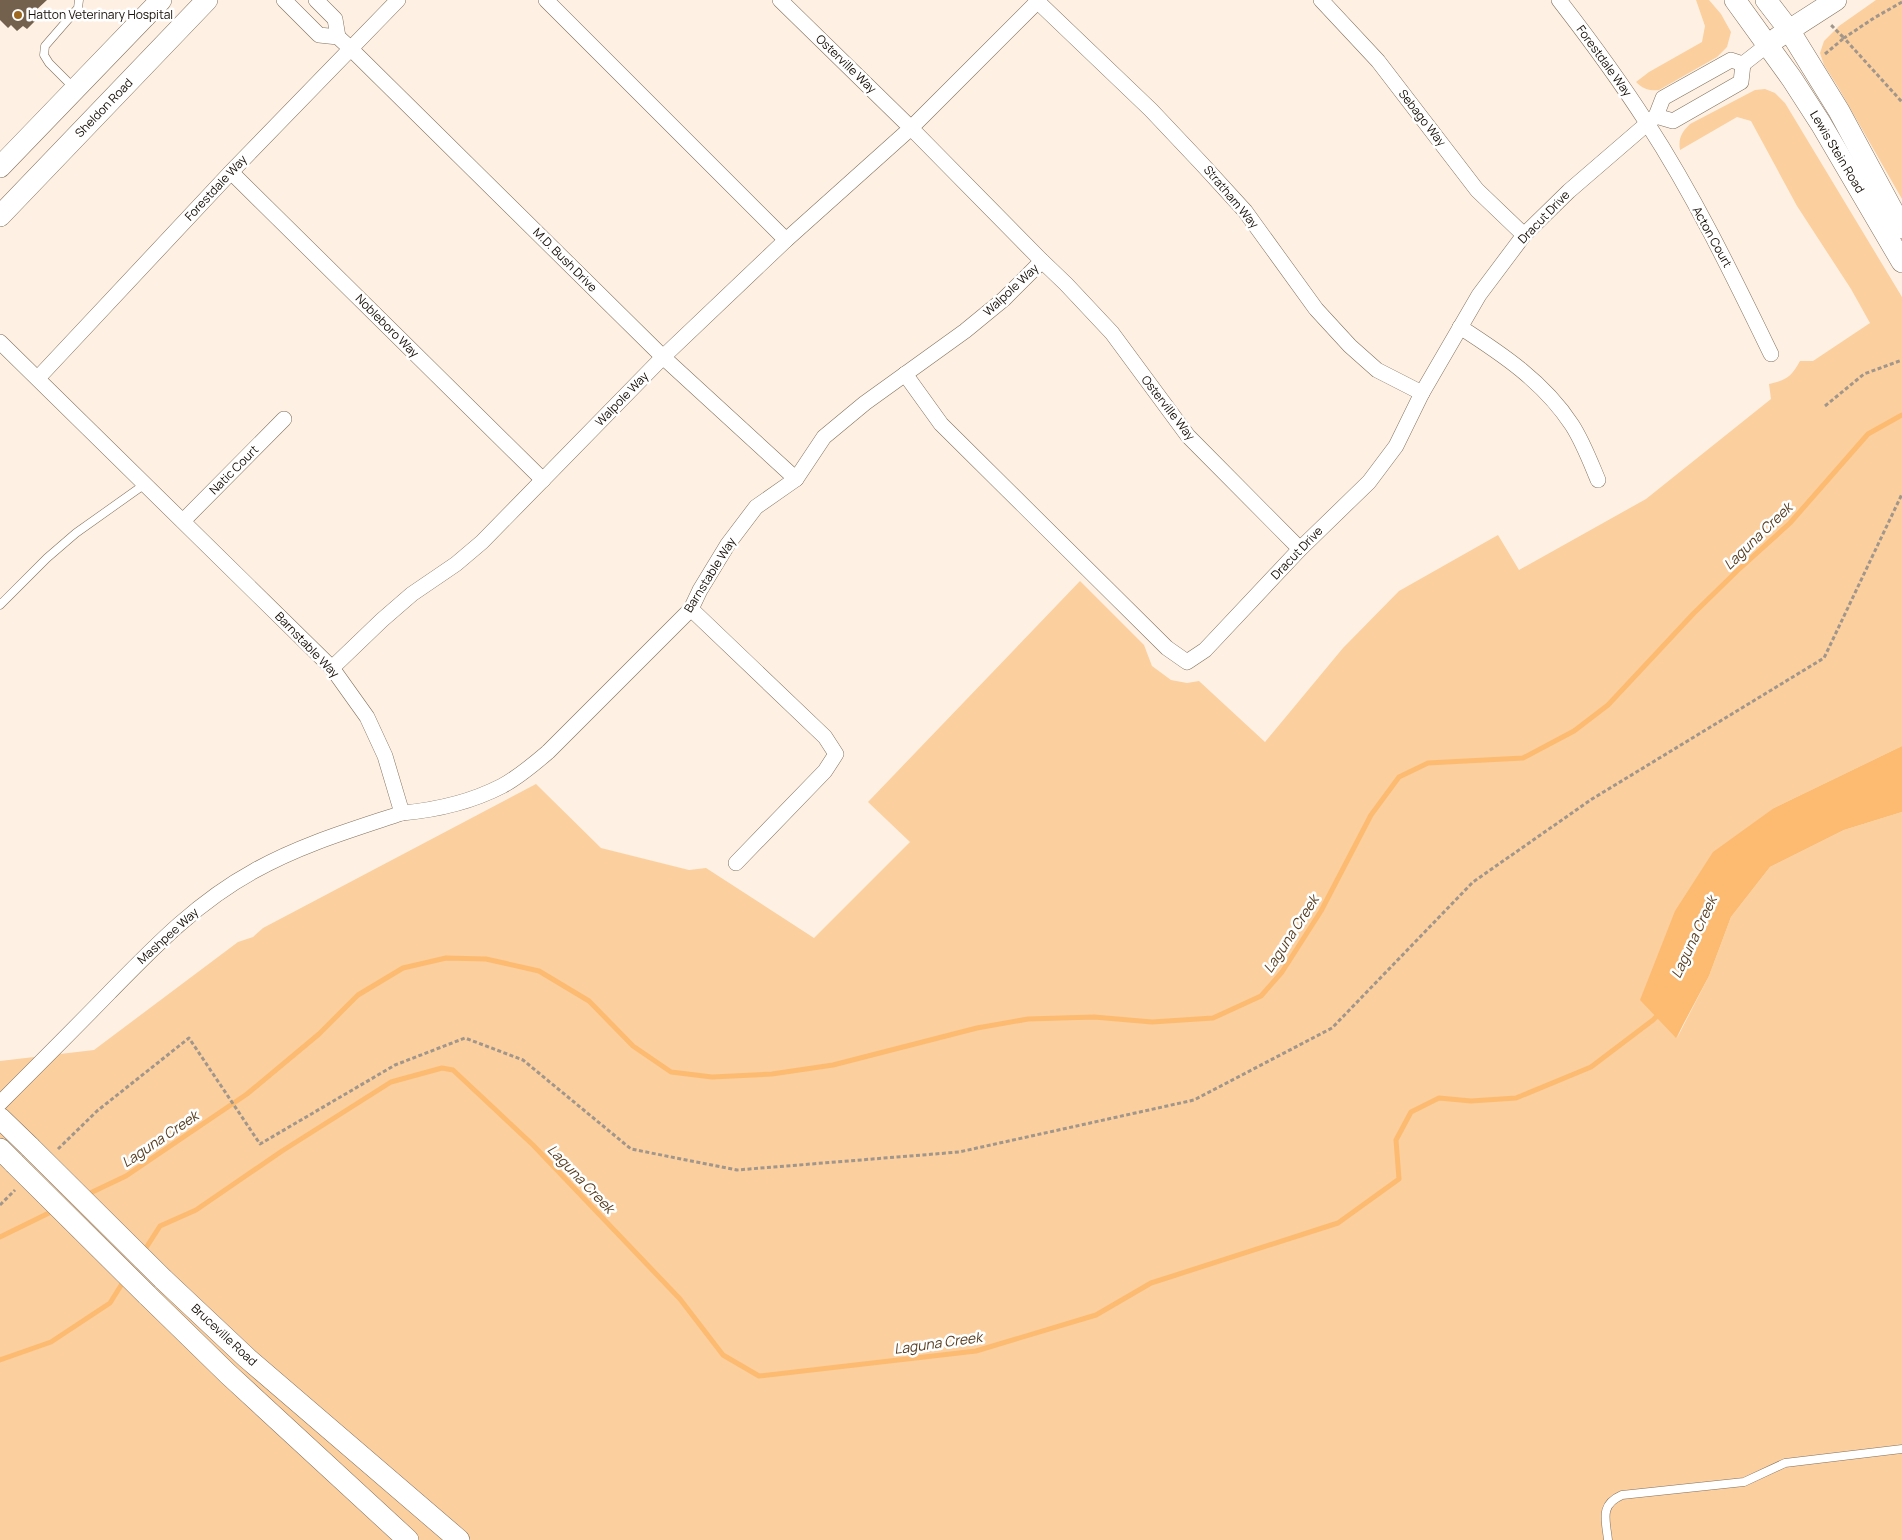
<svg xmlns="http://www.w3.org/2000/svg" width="1902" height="1540" font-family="Manrope,sans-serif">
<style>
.green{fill:#fccf9e}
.water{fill:#fcbb70}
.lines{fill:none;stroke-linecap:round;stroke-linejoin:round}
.stream{stroke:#fcbb70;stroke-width:5}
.building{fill:#73614d}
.lane-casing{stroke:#83705c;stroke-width:9}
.street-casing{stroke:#83705c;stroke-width:16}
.secondary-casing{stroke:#83705c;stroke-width:22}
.path{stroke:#a1968b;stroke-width:3;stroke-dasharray:4 2.5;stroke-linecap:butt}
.lane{stroke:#fff;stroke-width:8}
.street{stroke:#fff;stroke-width:15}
.secondary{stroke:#fff;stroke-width:21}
.secondary-bridge-casing{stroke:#83705c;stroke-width:22;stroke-linecap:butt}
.secondary-bridge{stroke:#fff;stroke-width:21}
.poi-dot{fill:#9c671f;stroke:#fff;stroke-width:2}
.labels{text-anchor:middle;stroke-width:5;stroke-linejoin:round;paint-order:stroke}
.poi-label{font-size:12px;fill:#160f07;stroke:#fff;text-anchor:start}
.street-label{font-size:12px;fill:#160f07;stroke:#fff}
.water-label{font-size:14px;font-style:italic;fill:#573d1d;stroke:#fff}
</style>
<rect width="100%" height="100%" fill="#fef1e3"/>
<g class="green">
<path d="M 1696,0 L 1709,0 L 1721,14 L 1731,32 L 1727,47 L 1717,57 L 1659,90 C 1649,91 1643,89 1636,82 L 1649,72 L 1702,42 L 1705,26 Z"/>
<polygon points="1876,0 1902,0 1902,199 1838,87 1824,65 1820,53 1824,41 1839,26"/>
<path d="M 1765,89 L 1775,93 L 1785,103 L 1902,297 L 1902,746 L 1774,808 L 1677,1038 L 1709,976 L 1731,917 L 1770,867 L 1844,830 L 1902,812 L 1902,1540 L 0,1540 L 0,1061 L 94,1050 L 238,942 L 253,937 L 263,928 L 536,784 L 601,848 L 689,870 L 706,868 L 814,938 L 910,842 L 868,802 L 1080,581 L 1144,645 L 1152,666 L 1171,680 L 1187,683 L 1199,681 L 1265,742 L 1343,648 L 1399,591 L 1498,535 L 1519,570 L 1646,499 L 1771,399 L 1769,384 C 1787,380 1791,377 1800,361 L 1813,361 L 1870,323 L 1851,289 L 1797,206 L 1751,121 L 1737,117 L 1680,150 C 1678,138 1682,132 1690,124 L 1755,90 Z"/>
</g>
<polygon class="water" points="1902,746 1902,812 1844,830 1770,867 1731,917 1709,976 1676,1038 1640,1000 1675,911 1713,852 1774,808"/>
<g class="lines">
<g class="stream">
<polyline points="86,1195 126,1176 247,1094 319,1034 358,995 403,968 446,958 486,959 539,971 589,1001 633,1046 671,1072 712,1077 772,1074 833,1065 977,1028 1028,1019 1094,1017 1152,1022 1213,1018 1261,996 1282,972 1321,911 1371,815 1399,777 1428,763 1523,758 1574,731 1608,705 1694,613 1737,571 1790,523 1868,434 1902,415"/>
<polyline points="0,1237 53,1211"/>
<polyline points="144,1251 160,1226 196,1210 282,1151 391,1082 442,1068 453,1070 533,1145 680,1299 723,1355 759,1376 976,1351 1096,1315 1151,1283 1338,1223 1399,1179 1396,1140 1411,1112 1439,1098 1471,1101 1516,1098 1591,1067 1653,1020 1660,1013"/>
<polyline points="0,1360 51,1342 110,1303 125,1279"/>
</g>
</g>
<polygon class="building" points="0,0 47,0 34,12 39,17 27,29 23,26 17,31 11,25 8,28 0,20"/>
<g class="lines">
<g class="lane-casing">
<g id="lane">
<polyline points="74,88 49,63 44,55 45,46 78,8 79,0"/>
<polyline points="0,605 47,558 76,533 145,484"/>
<path d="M 1608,1540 C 1606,1520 1599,1505 1622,1495 L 1744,1482 L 1785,1463 L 1902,1449"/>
</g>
</g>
<g class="street-casing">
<g id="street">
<polyline points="284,0 319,35 338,37 350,48 663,357 796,479"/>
<polyline points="316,0 335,19 338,37"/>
<polyline points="546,0 786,240"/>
<polyline points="1036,0 1151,110 1202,164 1245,211 1316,309 1350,346 1377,370 1422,393"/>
<polyline points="1321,0 1378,61 1477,190 1524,235"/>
<path d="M 1559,0 C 1590,40 1620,81 1647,123 C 1695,197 1733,276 1771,354"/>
<polygon points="1731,60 1743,64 1741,82 1673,121 1656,116 1663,98"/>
<polyline points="1743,64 1766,46"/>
<polyline points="231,172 543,480"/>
<polyline points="1042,261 1066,284 1112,333 1188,436 1300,549"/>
<path d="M 1460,327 C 1502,354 1544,382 1572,425 C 1583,442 1590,461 1598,480"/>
<path d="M 0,342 L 332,668 L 367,717 L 385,756 L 402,813 C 436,810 471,802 502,786 C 519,777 534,764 548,752 L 691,609 L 700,590 L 728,544 L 756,507 L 796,479 L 824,437 L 865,403 L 965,331 L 1004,299 L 1042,261 L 911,128 L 1039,0"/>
<polyline points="905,374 941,424 1167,648 1187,662 1205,650 1300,549 1369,482 1396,446 1422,393 1479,295 1524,235 1569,191 1656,116"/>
<polyline points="38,378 231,172 398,0"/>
<polyline points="183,521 284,419"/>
<polyline points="691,609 825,737 836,754 825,771 736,863"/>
<polyline points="332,668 382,620 412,594 456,564 482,542 663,357 786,240 911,128 780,0"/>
<path d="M 0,1103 C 36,1067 73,1030 109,993 C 154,947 197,902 254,871 C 300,845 351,830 402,813"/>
</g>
</g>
<g class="secondary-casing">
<g id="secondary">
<polyline points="1735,0 1792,79 1821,124 1902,262"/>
<polyline points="1766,0 1789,30 1839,111 1902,228"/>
<polyline points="1777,38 1836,0"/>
<polyline points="0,167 161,0"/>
<polyline points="0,216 207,0"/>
<polyline points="0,1118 30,1147"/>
<polyline points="0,1149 14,1163"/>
<polyline points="163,1279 247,1358 459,1540"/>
<polyline points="147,1295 228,1374 408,1540"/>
</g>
</g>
<g class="path">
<polyline points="1902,2 1874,18 1844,38 1902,102"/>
<polyline points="1825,54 1844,38 1831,25"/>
<polyline points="1825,406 1864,374 1902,360"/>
<polyline points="58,1149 97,1111 189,1038 260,1144 395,1065 465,1038 523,1060 631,1149 737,1170 959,1152 1194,1100 1332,1028 1473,882 1592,799 1824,658 1902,494"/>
<polyline points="0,1205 15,1190"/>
</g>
<use href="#lane" class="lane"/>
<use href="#street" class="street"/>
<use href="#secondary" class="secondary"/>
<g class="secondary-bridge-casing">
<g id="secondary-bridge">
<polyline points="30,1147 163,1279"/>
<polyline points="14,1163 147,1295"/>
</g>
</g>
<use href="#secondary-bridge" class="secondary-bridge"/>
</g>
<circle class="poi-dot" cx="18" cy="15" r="5"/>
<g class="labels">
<g class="poi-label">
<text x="28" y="19">Hatton Veterinary Hospital</text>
</g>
<g class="street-label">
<text transform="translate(1604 61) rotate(54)" y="4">Forestdale Way</text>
<text transform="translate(846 64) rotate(44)" y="4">Osterville Way</text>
<text transform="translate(104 108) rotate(-46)" y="4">Sheldon Road</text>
<text transform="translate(1422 118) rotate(52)" y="4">Sebago Way</text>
<text transform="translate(1837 152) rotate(59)" y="4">Lewis Stein Road</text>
<text transform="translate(216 188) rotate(-47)" y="4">Forestdale Way</text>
<text transform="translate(1231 197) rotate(50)" y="4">Stratham Way</text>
<text transform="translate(1544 217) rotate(-46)" y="4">Dracut Drive</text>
<text transform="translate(1712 237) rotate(61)" y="4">Acton Court</text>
<text transform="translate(565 260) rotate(45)" y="4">M.D. Bush Drive</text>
<text transform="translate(1011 290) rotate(-43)" y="4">Walpole Way</text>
<text transform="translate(387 326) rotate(45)" y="4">Nobleboro Way</text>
<text transform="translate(622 399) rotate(-46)" y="4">Walpole Way</text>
<text transform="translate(1168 408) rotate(52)" y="4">Osterville Way</text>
<text transform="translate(234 470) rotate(-45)" y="4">Natic Court</text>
<text transform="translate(1297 553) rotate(-46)" y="4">Dracut Drive</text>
<text transform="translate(710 575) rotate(-58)" y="4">Barnstable Way</text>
<text transform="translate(307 645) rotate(46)" y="4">Barnstable Way</text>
<text transform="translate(168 936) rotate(-42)" y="4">Mashpee Way</text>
<text transform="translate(224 1335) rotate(43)" y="4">Bruceville Road</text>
</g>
<g class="water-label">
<text transform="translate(1758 536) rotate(-44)" y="5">Laguna Creek</text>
<text transform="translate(1291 934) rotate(-57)" y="5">Laguna Creek</text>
<text transform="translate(1694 937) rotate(-65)" y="5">Laguna Creek</text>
<text transform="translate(160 1139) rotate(-34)" y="5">Laguna Creek</text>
<text transform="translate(581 1179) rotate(46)" y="5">Laguna Creek</text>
<text transform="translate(938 1343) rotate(-8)" y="5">Laguna Creek</text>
</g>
</g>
</svg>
